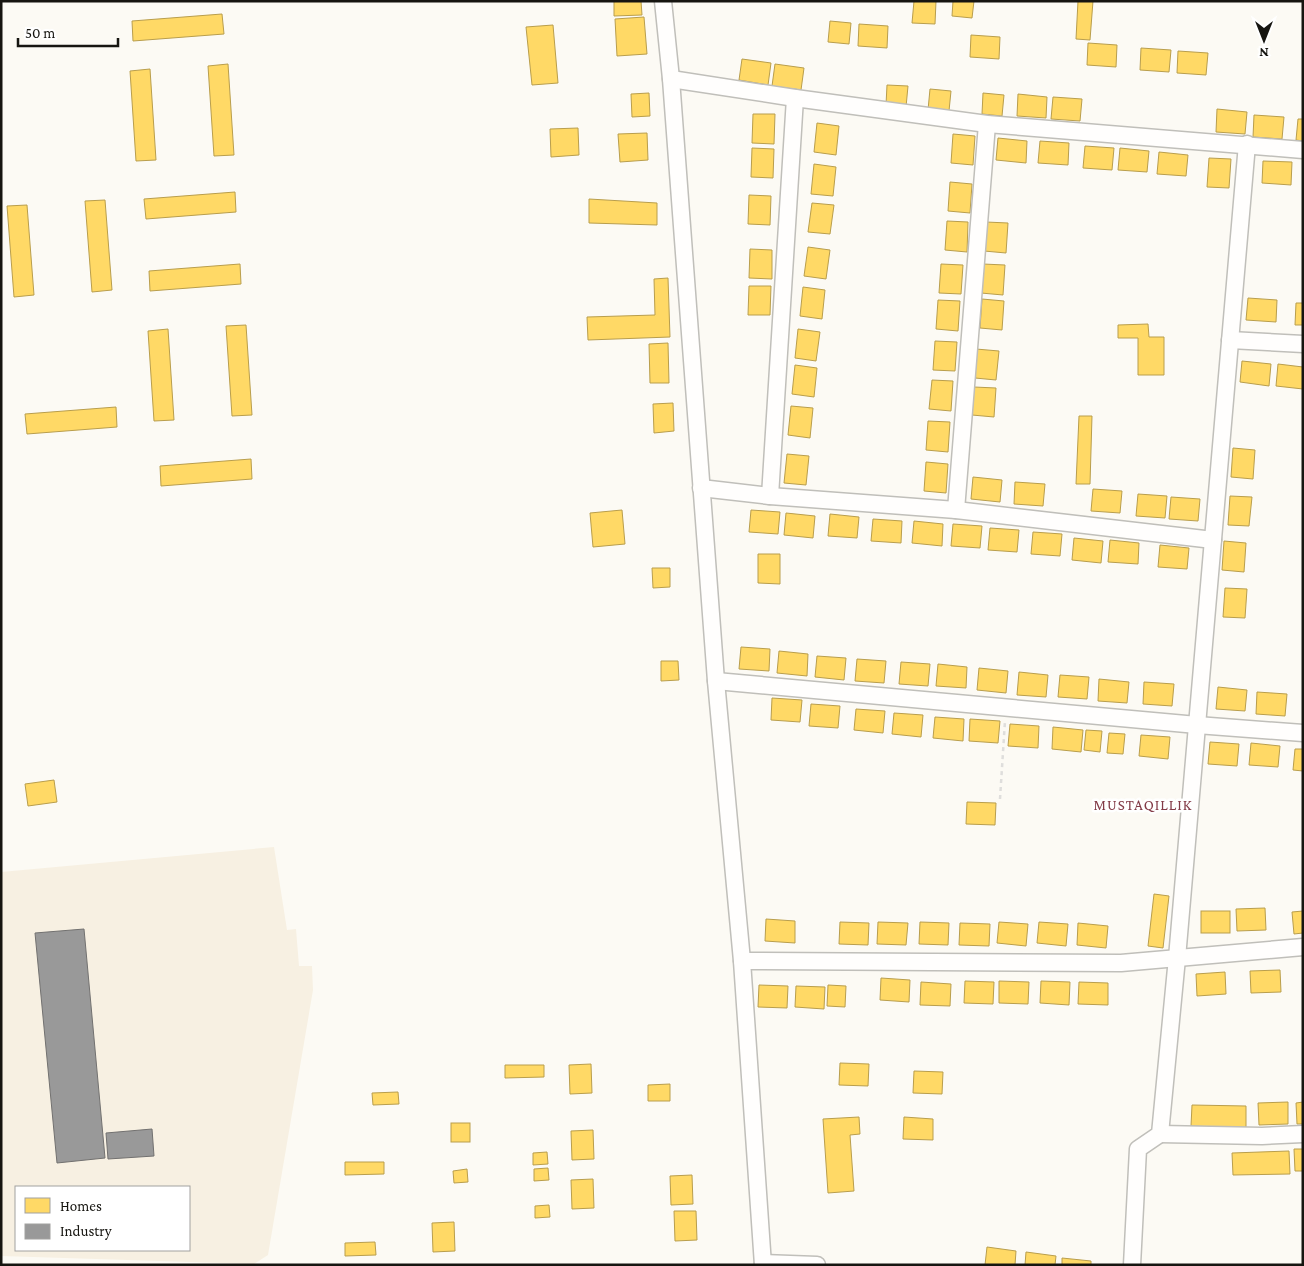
<svg xmlns="http://www.w3.org/2000/svg" width="1304" height="1266" font-family="'Crimson Pro',serif">
<style>
.industrial{fill:#f7f0e2;fill-rule:evenodd}
.homes{fill:#ffd966;stroke:#b99e4c}
.industry{fill:#999;stroke:#727170}
.lines{fill:none;stroke-linecap:round;stroke-linejoin:round}
.minor-casing{stroke:#c0bfba;stroke-width:19}
.path{stroke:#dfdedc;stroke-width:2.5;stroke-dasharray:4 4;stroke-linecap:butt}
.minor{stroke:#fffefd;stroke-width:16}
.labels{text-anchor:middle;stroke-width:5;stroke-linejoin:round;paint-order:stroke}
.neighbourhood-label{font-size:15px;letter-spacing:1px;fill:#833b47;stroke:#fff}
</style>
<rect width="100%" height="100%" fill="#fcfaf4"/>
<path class="industrial" d="M 274,847 L 287,930 L 296,929 L 299,966 L 312,966 L 313,990 L 268,1255 L 254,1264 L 1,1256 L 1,872 ZM 16,1187 L 189,1187 L 189,1250 L 16,1250 Z"/>
<g class="homes">
<polygon points="614,1 641,1 642,15 614,16"/>
<polygon points="914,1 936,1 935,24 912,23"/>
<polygon points="953,1 974,1 972,18 952,16"/>
<polygon points="1078,1 1093,1 1090,40 1076,39"/>
<polygon points="222,14 224,34 133,41 132,21"/>
<polygon points="644,17 647,54 617,56 615,19"/>
<polygon points="830,21 851,23 849,44 828,42"/>
<polygon points="859,24 888,26 887,48 858,46"/>
<polygon points="553,25 558,83 532,85 526,27"/>
<polygon points="971,35 1000,37 999,59 970,57"/>
<polygon points="1088,43 1117,45 1116,67 1087,65"/>
<polygon points="1141,48 1171,50 1169,72 1140,70"/>
<polygon points="1178,51 1208,53 1206,75 1177,73"/>
<polygon points="742,59 771,63 768,85 739,80"/>
<polygon points="228,64 234,155 214,156 208,66"/>
<polygon points="775,64 804,68 801,90 772,86"/>
<polygon points="150,69 156,160 136,161 130,71"/>
<polygon points="887,85 908,86 906,107 886,105"/>
<polygon points="930,89 951,91 949,111 928,110"/>
<polygon points="649,93 650,116 632,117 631,94"/>
<polygon points="983,93 1004,95 1002,116 982,114"/>
<polygon points="1018,94 1047,97 1046,118 1017,116"/>
<polygon points="1053,97 1082,99 1080,121 1051,119"/>
<polygon points="1217,109 1247,112 1245,134 1216,132"/>
<polygon points="753,114 775,114 774,144 752,143"/>
<polygon points="1254,115 1284,117 1282,139 1253,137"/>
<polygon points="1298,119 1303,119 1303,141 1296,140"/>
<polygon points="817,123 839,126 836,155 814,152"/>
<polygon points="578,128 579,155 551,157 550,129"/>
<polygon points="647,133 648,160 620,162 618,134"/>
<polygon points="953,134 975,136 973,165 951,163"/>
<polygon points="998,138 1027,141 1026,163 996,160"/>
<polygon points="1040,141 1069,143 1068,165 1038,163"/>
<polygon points="1085,146 1114,148 1112,170 1083,168"/>
<polygon points="752,148 774,149 773,178 751,177"/>
<polygon points="1120,148 1149,151 1147,172 1118,170"/>
<polygon points="1159,152 1188,155 1186,176 1157,174"/>
<polygon points="1209,158 1231,159 1229,188 1207,187"/>
<polygon points="1263,161 1292,162 1291,185 1262,183"/>
<polygon points="814,164 836,167 833,196 811,194"/>
<polygon points="950,182 972,184 970,213 948,211"/>
<polygon points="235,192 236,212 146,219 144,199"/>
<polygon points="749,195 771,196 770,225 748,224"/>
<polygon points="589,199 657,203 657,225 589,223"/>
<polygon points="105,200 112,290 92,292 85,201"/>
<polygon points="812,203 834,205 830,234 808,232"/>
<polygon points="27,205 34,295 14,297 7,206"/>
<polygon points="947,221 968,222 967,252 945,250"/>
<polygon points="986,222 1008,223 1006,253 984,251"/>
<polygon points="808,247 830,250 826,279 804,276"/>
<polygon points="750,249 772,250 772,279 749,278"/>
<polygon points="240,264 241,284 150,291 149,271"/>
<polygon points="941,264 963,265 961,294 939,293"/>
<polygon points="983,264 1005,265 1003,295 981,293"/>
<polygon points="668,278 670,337 588,340 587,317 655,315 654,279"/>
<polygon points="749,286 771,286 770,315 748,315"/>
<polygon points="803,287 825,290 822,319 800,316"/>
<polygon points="1248,298 1277,300 1276,322 1246,320"/>
<polygon points="982,299 1004,301 1002,330 980,328"/>
<polygon points="938,300 960,301 958,331 936,329"/>
<polygon points="1296,303 1303,303 1303,325 1295,325"/>
<polygon points="1148,324 1149,337 1164,337 1164,375 1138,375 1138,338 1118,338 1118,325"/>
<polygon points="246,325 252,415 232,416 226,326"/>
<polygon points="168,329 174,420 154,421 148,331"/>
<polygon points="798,329 820,332 816,361 795,358"/>
<polygon points="935,341 957,342 955,371 933,370"/>
<polygon points="668,343 669,383 650,383 649,344"/>
<polygon points="976,349 999,351 996,380 975,378"/>
<polygon points="1242,361 1271,364 1269,386 1240,382"/>
<polygon points="1278,364 1303,367 1303,389 1276,386"/>
<polygon points="795,365 817,368 814,397 792,394"/>
<polygon points="932,380 953,381 951,411 929,409"/>
<polygon points="974,387 996,388 994,417 972,415"/>
<polygon points="673,403 674,431 654,433 653,404"/>
<polygon points="791,406 813,408 810,438 788,435"/>
<polygon points="116,407 117,427 27,434 25,414"/>
<polygon points="1079,416 1092,416 1090,484 1076,484"/>
<polygon points="928,421 950,422 948,452 926,450"/>
<polygon points="1233,448 1255,450 1253,479 1231,477"/>
<polygon points="787,454 809,456 806,485 784,483"/>
<polygon points="251,459 252,479 161,486 160,466"/>
<polygon points="926,462 948,464 946,493 924,491"/>
<polygon points="973,477 1002,480 1000,502 971,499"/>
<polygon points="1015,482 1045,484 1043,506 1014,504"/>
<polygon points="1093,489 1122,491 1120,513 1091,511"/>
<polygon points="1138,494 1167,496 1165,518 1136,516"/>
<polygon points="1230,496 1252,497 1249,526 1228,525"/>
<polygon points="1171,497 1200,499 1198,521 1169,519"/>
<polygon points="622,510 625,544 593,547 590,513"/>
<polygon points="751,510 780,512 778,534 749,532"/>
<polygon points="786,513 815,516 813,538 784,535"/>
<polygon points="830,514 859,517 857,538 828,536"/>
<polygon points="873,519 902,521 901,543 871,541"/>
<polygon points="914,521 943,524 942,546 912,543"/>
<polygon points="953,524 982,526 980,548 951,546"/>
<polygon points="990,528 1019,530 1017,552 988,550"/>
<polygon points="1033,532 1062,534 1060,556 1031,554"/>
<polygon points="1074,538 1103,541 1101,563 1072,560"/>
<polygon points="1110,540 1139,543 1138,564 1108,562"/>
<polygon points="1224,541 1246,543 1244,572 1222,570"/>
<polygon points="1160,545 1189,548 1187,569 1158,567"/>
<polygon points="758,554 780,554 780,584 758,583"/>
<polygon points="652,568 670,568 670,587 653,588"/>
<polygon points="1225,588 1247,589 1245,618 1223,617"/>
<polygon points="741,647 770,649 769,671 739,669"/>
<polygon points="779,651 808,654 807,676 777,673"/>
<polygon points="817,656 846,658 844,680 815,677"/>
<polygon points="857,659 886,661 884,683 855,681"/>
<polygon points="661,661 678,661 679,680 661,681"/>
<polygon points="901,662 930,664 928,686 899,684"/>
<polygon points="938,664 967,667 966,688 936,686"/>
<polygon points="979,668 1008,671 1006,693 977,690"/>
<polygon points="1019,672 1048,675 1046,697 1017,695"/>
<polygon points="1060,675 1089,677 1087,699 1058,697"/>
<polygon points="1099,679 1129,682 1127,703 1098,701"/>
<polygon points="1144,682 1174,684 1172,706 1143,704"/>
<polygon points="1218,687 1247,690 1245,711 1216,709"/>
<polygon points="1257,692 1287,694 1285,716 1256,714"/>
<polygon points="772,698 802,700 800,722 771,720"/>
<polygon points="811,704 840,706 838,728 809,726"/>
<polygon points="856,709 885,711 883,733 854,730"/>
<polygon points="894,713 923,715 921,737 892,734"/>
<polygon points="935,717 964,719 963,741 933,738"/>
<polygon points="970,719 1000,721 998,743 969,741"/>
<polygon points="1010,724 1039,726 1038,748 1008,746"/>
<polygon points="1053,727 1083,730 1081,752 1052,749"/>
<polygon points="1086,730 1102,731 1100,752 1084,750"/>
<polygon points="1109,733 1125,734 1123,754 1107,753"/>
<polygon points="1141,735 1170,737 1168,759 1139,756"/>
<polygon points="1210,742 1239,744 1237,766 1208,764"/>
<polygon points="1251,743 1280,746 1278,767 1249,765"/>
<polygon points="1295,749 1303,749 1303,771 1293,770"/>
<polygon points="54,780 57,802 28,806 25,784"/>
<polygon points="967,802 996,803 995,825 966,824"/>
<polygon points="1154,894 1169,896 1163,948 1148,946"/>
<polygon points="1265,908 1266,930 1237,931 1236,909"/>
<rect x="1201" y="911" width="29" height="22"/>
<polygon points="1303,911 1303,933 1294,934 1292,912"/>
<polygon points="766,919 795,921 795,943 765,941"/>
<polygon points="840,922 869,923 868,945 839,944"/>
<polygon points="878,922 908,923 906,945 877,944"/>
<polygon points="920,922 949,923 948,945 919,944"/>
<polygon points="999,922 1028,924 1026,946 997,943"/>
<polygon points="1039,922 1068,924 1066,946 1037,943"/>
<polygon points="960,923 990,924 989,946 959,945"/>
<polygon points="1078,923 1108,926 1106,948 1077,945"/>
<polygon points="1280,970 1281,992 1251,993 1250,971"/>
<polygon points="1225,972 1226,994 1197,996 1196,974"/>
<polygon points="881,978 910,980 909,1002 880,1000"/>
<polygon points="965,981 994,982 993,1004 964,1003"/>
<polygon points="999,981 1029,982 1028,1004 999,1003"/>
<polygon points="1041,981 1070,982 1069,1005 1040,1003"/>
<polygon points="921,982 951,984 950,1006 920,1005"/>
<polygon points="1079,982 1108,983 1108,1005 1078,1004"/>
<polygon points="759,985 788,986 787,1008 758,1007"/>
<polygon points="828,985 846,986 845,1007 827,1006"/>
<polygon points="796,986 825,987 824,1009 795,1007"/>
<polygon points="840,1063 869,1064 868,1086 839,1085"/>
<polygon points="591,1064 592,1093 570,1094 569,1065"/>
<polygon points="505,1065 544,1065 544,1077 505,1078"/>
<polygon points="914,1071 943,1072 942,1094 913,1093"/>
<polygon points="670,1084 670,1101 648,1101 648,1085"/>
<polygon points="398,1092 399,1104 373,1105 372,1093"/>
<polygon points="1288,1102 1288,1124 1259,1125 1258,1103"/>
<polygon points="1303,1102 1303,1124 1297,1124 1296,1103"/>
<polygon points="1192,1105 1246,1106 1246,1128 1191,1126"/>
<polygon points="859,1117 860,1134 850,1135 854,1191 828,1193 823,1119"/>
<polygon points="904,1117 933,1119 933,1140 903,1139"/>
<rect x="451" y="1123" width="19" height="19"/>
<polygon points="593,1130 594,1159 572,1160 571,1131"/>
<polygon points="1294,1149 1303,1149 1303,1171 1295,1171"/>
<polygon points="1289,1151 1290,1174 1233,1175 1232,1153"/>
<polygon points="547,1152 548,1164 533,1165 533,1153"/>
<polygon points="345,1162 384,1162 384,1174 345,1175"/>
<polygon points="548,1168 549,1180 534,1181 534,1169"/>
<polygon points="467,1169 468,1182 454,1183 453,1171"/>
<polygon points="692,1175 693,1204 671,1205 670,1176"/>
<polygon points="593,1179 594,1208 572,1209 571,1180"/>
<polygon points="549,1205 550,1217 535,1218 535,1206"/>
<polygon points="674,1211 696,1211 697,1240 675,1241"/>
<polygon points="454,1222 455,1251 433,1252 432,1223"/>
<polygon points="375,1242 376,1255 345,1256 345,1243"/>
<polygon points="987,1247 1016,1251 1015,1265 985,1265"/>
<polygon points="1026,1252 1056,1256 1055,1265 1025,1265"/>
<polygon points="1062,1258 1091,1261 1091,1265 1062,1265"/>
</g>
<g class="industry">
<polygon points="84,929 105,1158 57,1163 35,933"/>
<polygon points="152,1129 154,1156 108,1159 106,1133"/>
</g>
<g class="lines">
<g class="minor-casing">
<g id="minor">
<polyline points="663,1 671,79 716,681 742,961 763,1265"/>
<polyline points="671,79 795,98 987,124 1303,150"/>
<polyline points="1230,340 1303,344"/>
<polyline points="701,488 770,496 956,510 1213,540"/>
<polyline points="770,496 795,98"/>
<polyline points="956,510 987,124"/>
<polyline points="716,681 1197,725 1303,733"/>
<polyline points="742,961 1121,963 1303,947"/>
<polyline points="1160,1134 1262,1136 1303,1134"/>
<polyline points="763,1263 817,1265"/>
<polyline points="1132,1265 1138,1149 1160,1134 1177,958 1247,144"/>
</g>
</g>
<polyline class="path" points="1000,799 1005,721"/>
<use href="#minor" class="minor"/>
</g>
<g class="labels">
<g class="neighbourhood-label">
<text x="1143" y="810">MUSTAQILLIK</text>
</g>
</g>
<rect width="1304" height="1266" fill="none" stroke="#161510" stroke-width="5"/>
<rect x="15" y="1186" width="175" height="65" fill="#ffffff" stroke="#a2a19f"/>
<rect x="25" y="1198" width="25" height="15" fill="#ffd966" stroke="#a2a19f"/>
<text x="60" y="1211" font-size="15" fill="#161510">Homes</text>
<rect x="25" y="1224" width="25" height="15" fill="#999999" stroke="#a2a19f"/>
<text x="60" y="1236" font-size="15" fill="#161510">Industry</text>
<g transform="translate(1264 40) rotate(180)" stroke="#ffffff" stroke-width="4" paint-order="stroke">
<path d="M0-4L9 19L0 12L-9 19Z" fill="#161510"/>
<text y="-8" font-size="14" font-weight="bold" text-anchor="middle" fill="#161510">N</text>
</g>
<path d="M18 38v8h100v-8" fill="none" stroke="#161510" stroke-width="2.5"/>
<text x="25" y="38" font-size="15" fill="#161510" stroke="#ffffff" stroke-width="4" paint-order="stroke">50 m</text>
</svg>
